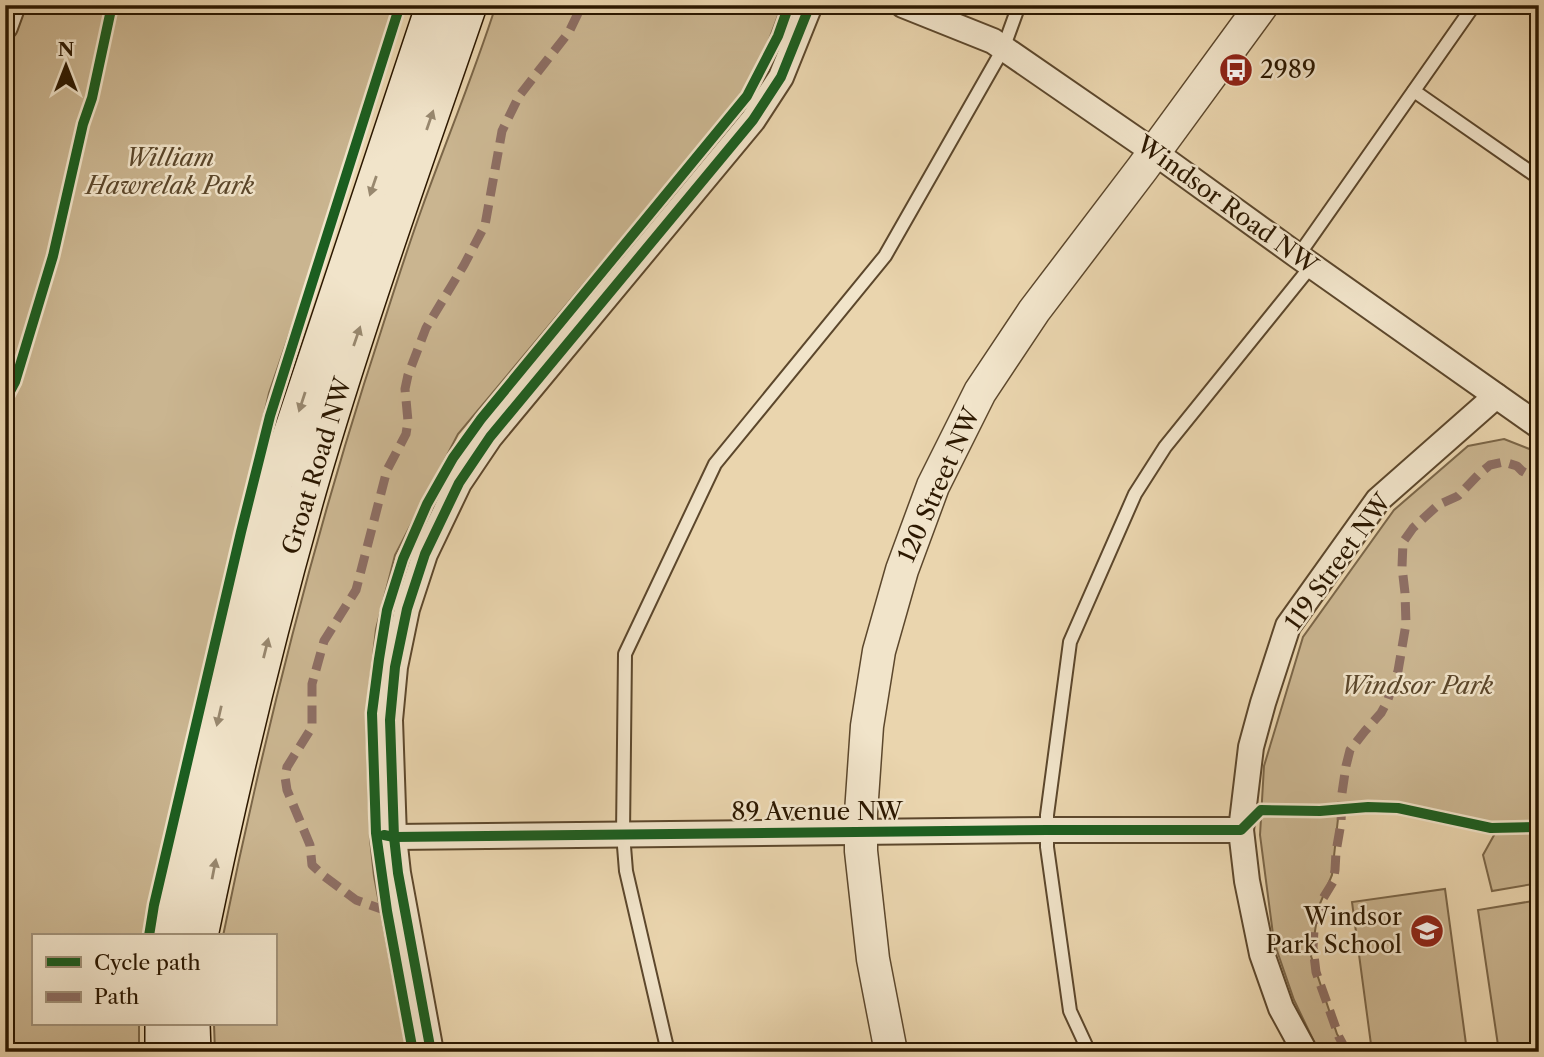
<svg xmlns="http://www.w3.org/2000/svg" width="1544" height="1057" font-family="'Libre Caslon Text',serif">
<style>
.green{fill:#cab590;stroke:#7b6648;stroke-width:2}
.lines{fill:none;stroke-linecap:round;stroke-linejoin:round}
.service-casing{stroke:#5c472c;stroke-width:16}
.minor-casing{stroke:#5c472c;stroke-width:28}
.tertiary-casing{stroke:#5c472c;stroke-width:35}
.secondary-casing{stroke:#2c1800;stroke-width:38}
.service{stroke:#f1e4ca;stroke-width:12}
.minor{stroke:#f1e4ca;stroke-width:24}
.tertiary{stroke:#f1e4ca;stroke-width:32}
.secondary{stroke:#f1e4ca;stroke-width:35}
.quiet{stroke:#8d6e63;stroke-width:9;stroke-dasharray:18 9;stroke-linecap:butt}
.cycleway-casing{stroke:#f1e4ca;stroke-width:15}
.cycleway{stroke:#1b5e20;stroke-width:10}
.oneway{fill:#98886f}
.labels{text-anchor:middle;stroke-width:5;stroke-linejoin:round;paint-order:stroke}
.poi-label{font-size:24px;fill:#2c1800;stroke:#f1e4ca;text-anchor:start}
.park-label{font-size:24px;font-style:italic;fill:#5b472b;stroke:#f1e4ca}
.street-label{font-size:24px;fill:#2c1800;stroke:#f1e4ca}
</style>
<rect width="100%" height="100%" fill="#ead5ae"/>
<filter id="stains"><feTurbulence type="fractalNoise" baseFrequency=".00286" numOctaves="4"/><feColorMatrix values="0 0 0 0 .2 0 0 0 0 .09 0 0 0 0 .02 0 0 0 .5 -.17"/></filter>
<radialGradient id="worn" r=".72"><stop offset=".6" stop-color="#630" stop-opacity="0"/><stop offset="1" stop-color="#630" stop-opacity=".3"/></radialGradient>
<g class="green">
<polygon points="5,5 402,5 269,393 146,923 144,936 33,936 33,1024 139,1024 139,1052 5,1052"/>
<path d="M 496,5 L 782,5 L 759,66 L 733,106 L 458,434 L 395,555 L 376,629 L 366,717 L 370,839 L 374,876 L 407,1052 L 215,1052 L 214,1024 L 275,1024 L 275,936 L 223,936 C 261,750 307,565 364,384 C 383,326 401,266 422,208 C 446,141 474,74 496,5 Z"/>
<polygon points="1504,439 1532,450 1539,455 1539,883 1492,891 1483,855 1498,828 1491,828 1398,808 1339,809 1332,875 1319,906 1311,956 1337,1034 1348,1052 1319,1052 1294,1000 1274,942 1260,835 1264,766 1303,637 1394,510 1468,446"/>
<polygon points="1445,889 1466,1044 1408,1052 1372,1052 1352,902"/>
<polygon points="1539,900 1539,1052 1499,1052 1478,910"/>
</g>
<g class="lines">
<g class="service-casing">
<g id="service">
<polyline points="1414,91 1539,178"/>
<polyline points="1298,256 1474,5"/>
<polyline points="668,1052 626,871 623,834 625,654 715,464 885,256 1003,49 1019,5"/>
<polyline points="1089,1052 1070,1011 1047,847 1047,815 1070,642 1135,494 1165,447 1312,265"/>
</g>
</g>
<g class="minor-casing">
<g id="minor">
<polyline points="903,5 993,41 1154,152 1298,256 1539,426"/>
<polyline points="5,27 13,5"/>
<polyline points="394,837 1047,830 1241,830"/>
<polyline points="431,1052 398,873 394,837 390,720 395,667 407,609 425,554 459,483 490,437 753,120 781,77 810,5"/>
<polyline points="1305,1052 1281,1008 1262,954 1247,881 1241,830 1251,747 1263,703 1288,626 1378,500 1496,396"/>
</g>
</g>
<g class="tertiary-casing">
<polyline id="tertiary" points="891,1052 873,959 861,851 861,813 867,726 879,651 902,570 933,486 980,392 1034,311 1142,169 1262,5"/>
</g>
<g class="secondary-casing">
<g id="secondary">
<polyline points="169,936 245,600 275,482 434,5"/>
<path d="M 200,936 C 231,786 267,636 309,488 C 356,326 414,165 469,5"/>
<polyline points="163,1024 163,1052"/>
<polyline points="192,1024 193,1052"/>
</g>
</g>
<use href="#service" class="service"/>
<use href="#minor" class="minor"/>
<use href="#tertiary" class="tertiary"/>
<use href="#secondary" class="secondary"/>
<g class="quiet">
<polyline points="5,27 13,5"/>
<polyline points="387,911 356,900 324,876 312,865 310,845 287,790 285,777 287,767 312,727 312,684 324,641 356,590 387,470 406,434 408,421 405,389 408,375 426,328 464,265 485,225 502,131 519,96 569,32 582,5"/>
<polyline points="1347,1052 1339,1037 1316,972 1313,947 1314,930 1322,900 1333,882 1335,870 1336,852 1341,823 1342,793 1346,766 1350,750 1365,731 1381,713 1387,702 1398,671 1406,624 1405,593 1402,567 1403,542 1413,528 1438,505 1458,496 1479,474 1490,465 1504,462 1517,466 1522,471 1539,481"/>
</g>
<g class="cycleway-casing">
<g id="cycleway">
<polyline points="5,401 15,382 53,256 83,124 92,98 112,5"/>
<polyline points="384,835 394,837 1047,830 1241,830 1261,810 1320,811 1368,807 1398,808 1491,828 1539,827"/>
<polyline points="149,936 154,905 241,532 270,416 400,5"/>
<polyline points="413,1052 387,911 376,833 372,713 379,659 387,610 403,559 427,504 453,458 481,419 747,96 778,36 789,5"/>
<polyline points="431,1052 398,873 394,837 390,720 395,667 407,609 425,554 459,483 490,437 753,120 781,77 810,5"/>
</g>
</g>
<use href="#cycleway" class="cycleway"/>
</g>
<defs><path id="oneway-solid" d="M-6-.8H1V-3.2L6.5 0L1 3.2V.8H-6Z" transform="scale(1.75)"/></defs>
<g class="oneway">
<use href="#oneway-solid" transform="translate(430 120) rotate(-71)"/>
<use href="#oneway-solid" transform="translate(373 186) rotate(109)"/>
<use href="#oneway-solid" transform="translate(357 336) rotate(-71)"/>
<use href="#oneway-solid" transform="translate(302 402) rotate(108)"/>
<use href="#oneway-solid" transform="translate(266 648) rotate(-76)"/>
<use href="#oneway-solid" transform="translate(219 716) rotate(103)"/>
<use href="#oneway-solid" transform="translate(214 869) rotate(-79)"/>
</g>
<defs>
<g id="bus-disc" transform="scale(1.75)"><circle r="9.5" fill="#8f2418" stroke="#f1e4ca"/><path d="M-5-6H5V4H4V6H2V4H-2V6H-4V4H-5ZM-3.5-4V0h7V-4ZM-3.5 1.2v1.5H-2V1.2ZM2 1.2v1.5H3.5V1.2Z" fill="#fff"/></g>
<g id="school-disc" transform="scale(1.75)"><circle r="9.5" fill="#8f2418" stroke="#f1e4ca"/><path d="M0-5L7-2L0 1L-7-2ZM-4 1L0 2.5L4 1V4Q0 6-4 4Z" fill="#fff"/></g>
</defs>
<g fill-rule="evenodd">
<use href="#bus-disc" x="1236" y="70"/>
<use href="#school-disc" x="1427" y="931"/>
</g>
<g class="labels">
<g class="poi-label">
<text x="1260" y="78">2989</text>
<text x="1402" y="925" text-anchor="end">Windsor<tspan x="1402" dy="28">Park School</tspan></text>
</g>
<g class="park-label">
<text x="170" y="166">William<tspan x="170" dy="28">Hawrelak Park</tspan></text>
<text x="1417" y="694">Windsor Park</text>
</g>
<g class="street-label">
<text transform="translate(1227 205) rotate(36)" y="8">Windsor Road NW</text>
<text transform="translate(317 466) rotate(-73)" y="8">Groat Road NW</text>
<text transform="translate(939 485) rotate(-66)" y="8">120 Street NW</text>
<text transform="translate(1338 562) rotate(-54)" y="8">119 Street NW</text>
<text x="817" y="820">89 Avenue NW</text>
</g>
</g>
<rect width="1544" height="1057" fill="none" stroke="#ead5ae" stroke-width="28"/>
<rect x="7" y="7" width="1530" height="1043" fill="none" stroke="#2c1800" stroke-width="3.5"/>
<rect x="14" y="14" width="1516" height="1029" fill="none" stroke="#2c1800" stroke-width="2"/>
<rect x="32" y="934" width="245" height="91" fill="#f1e4ca" stroke="#a29279" stroke-width="2"/>
<rect x="46" y="957" width="35" height="10" fill="#1b5e20" stroke="#a29279" stroke-width="2"/>
<text x="94" y="970" font-size="21" fill="#2c1800">Cycle path</text>
<rect x="46" y="992" width="35" height="10" fill="#8d6e63" stroke="#a29279" stroke-width="2"/>
<text x="94" y="1004" font-size="21" fill="#2c1800">Path</text>
<g transform="translate(66 66)" stroke="#f1e4ca" stroke-width="5" paint-order="stroke">
<path d="M0-5L12 26L0 18L-12 26Z" fill="#2c1800"/>
<text y="-10" font-size="19" font-weight="bold" text-anchor="middle" fill="#2c1800">N</text>
</g>
<rect width="100%" height="100%" filter="url(#stains)"/>
<rect width="100%" height="100%" fill="url(#worn)"/>
</svg>
